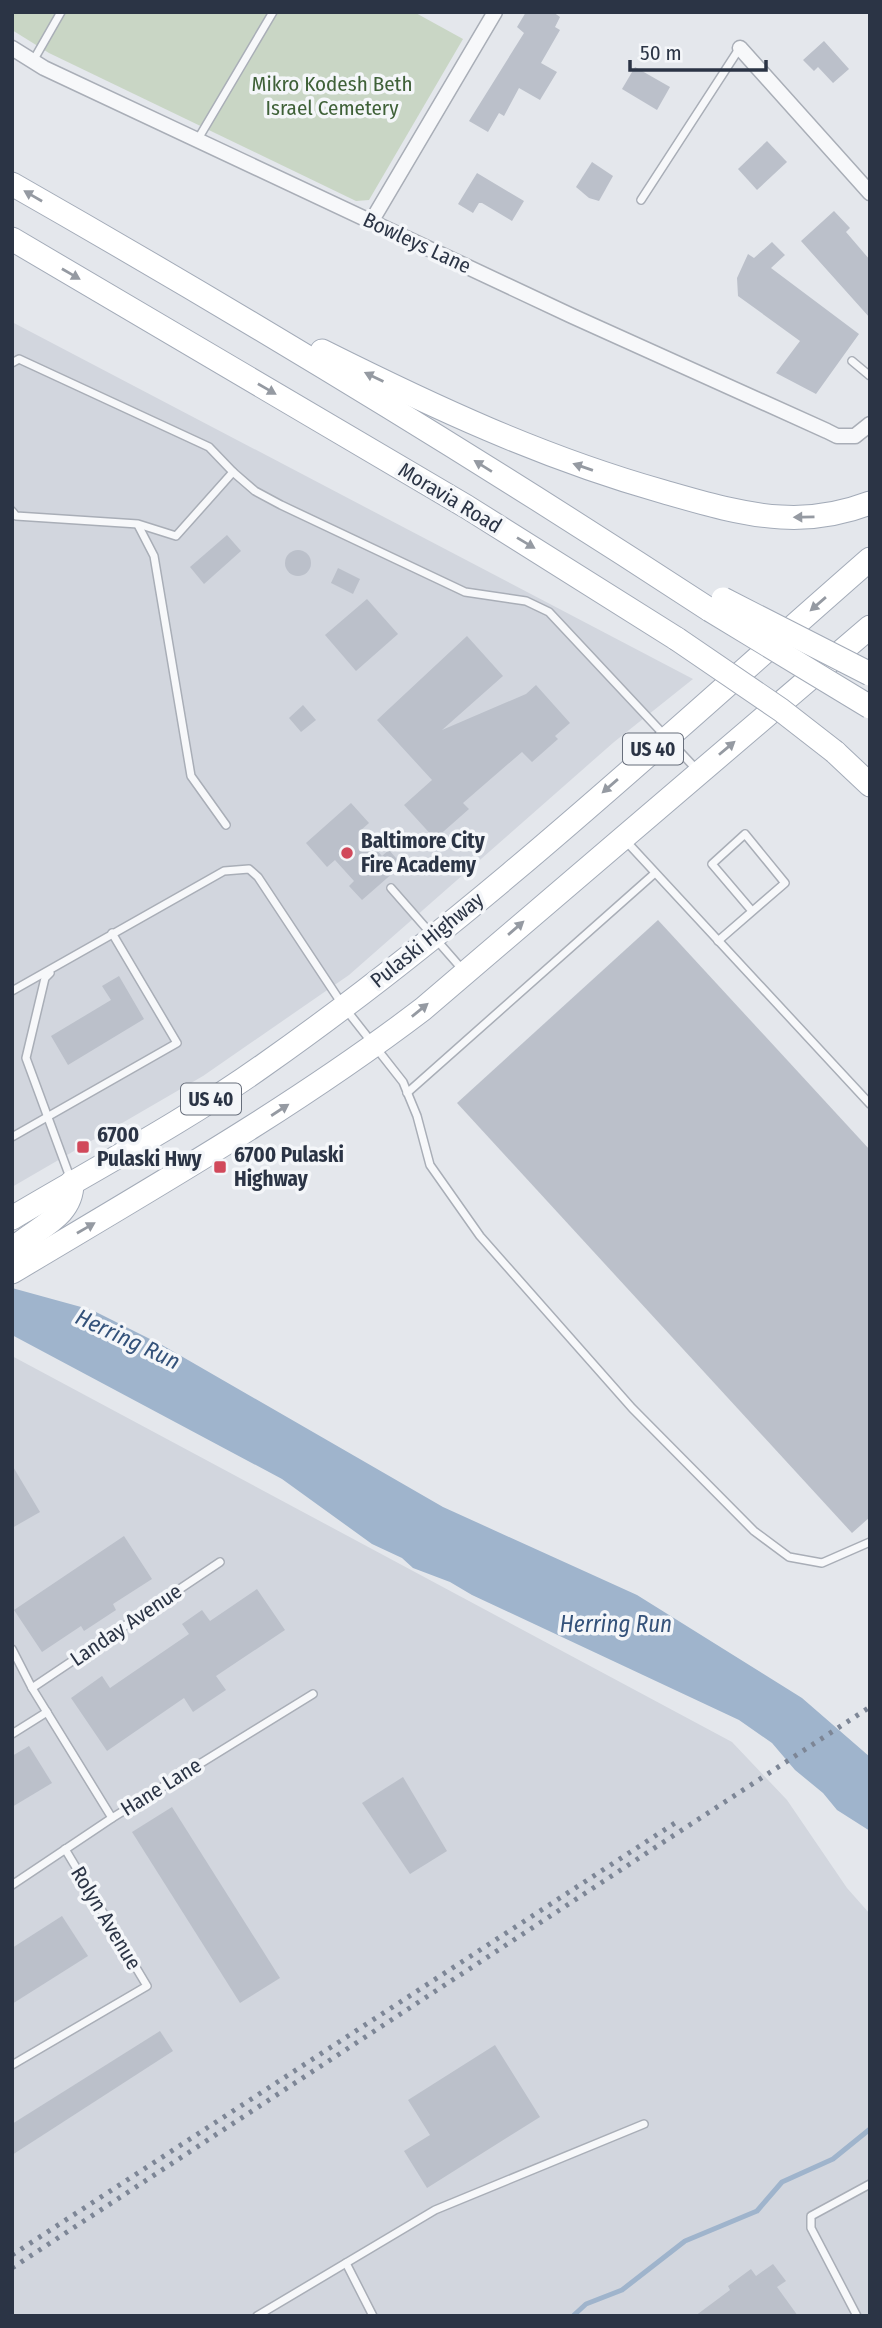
<svg xmlns="http://www.w3.org/2000/svg" width="882" height="2328" font-family="'Fira Sans Condensed',sans-serif">
<style>
.built{fill:#d2d6de}
.green{fill:#c9d6c5}
.water{fill:#9fb4cc}
.lines{fill:none;stroke-linecap:round;stroke-linejoin:round}
.stream{stroke:#9fb4cc;stroke-width:5}
.building{fill:#bbc0ca}
.lane-casing{stroke:#a9aeb7;stroke-width:10}
.street-casing{stroke:#a9aeb7;stroke-width:17}
.primary-casing{stroke:#a3abb8;stroke-width:25}
.lane{stroke:#f7f8fa;stroke-width:7}
.street{stroke:#f7f8fa;stroke-width:14}
.primary{stroke:#fff;stroke-width:23}
.rail{stroke:#7d8696;stroke-width:5;stroke-dasharray:3.5 7;stroke-linecap:butt}
.primary-bridge-casing{stroke:#a3abb8;stroke-width:25;stroke-linecap:butt}
.primary-bridge{stroke:#fff;stroke-width:23}
.oneway{fill:#959aa2}
.poi-dot{fill:#d1495b;stroke:#f4f6f9;stroke-width:2.5}
.labels{text-anchor:middle;stroke-width:7;stroke-linejoin:round;paint-order:stroke}
.shield{fill:#f4f6f9;stroke:#676e7b;stroke-width:2}
.shield-label{font-size:19px;font-weight:bold;fill:#2b3445}
.park-label{font-size:21px;fill:#3f6138;stroke:#f4f6f9}
.street-label{font-size:21px;fill:#2b3445;stroke:#f4f6f9}
.poi-label{font-size:21px;font-weight:bold;fill:#2b3445;stroke:#f4f6f9;text-anchor:start}
.water-label{font-size:23px;font-style:italic;fill:#34527a;stroke:#f4f6f9}
</style>
<rect width="100%" height="100%" fill="#e4e7ec"/>
<g class="built">
<polygon points="12,322 693,679 614,742 349,975 203,1076 12,1187"/>
<polygon points="12,1356 732,1742 787,1800 847,1888 870,1914 870,2316 12,2316"/>
</g>
<polygon class="green" points="12,12 414,12 463,39 369,200 356,201 49,53 12,30"/>
<polygon class="water" points="12,1288 92,1310 162,1345 443,1507 637,1595 802,1698 870,1757 870,1831 837,1810 823,1793 795,1770 772,1743 739,1720 472,1595 450,1582 413,1568 402,1558 372,1544 282,1479 12,1335"/>
<g class="lines">
<polyline class="stream" points="573,2316 586,2304 622,2290 685,2241 757,2211 782,2182 833,2159 870,2129"/>
</g>
<g class="building">
<polygon points="526,12 553,12 560,17 555,27 560,30 541,63 557,72 540,100 519,88 504,116 499,113 488,132 469,121 524,33 517,27"/>
<polygon points="824,41 849,69 833,83 818,67 814,71 803,60"/>
<polygon points="635,67 670,87 657,110 622,89"/>
<polygon points="767,141 787,162 757,190 738,169"/>
<polygon points="592,162 613,176 599,201 589,198 576,187"/>
<polygon points="477,173 524,201 512,221 482,203 479,203 473,213 458,204"/>
<polygon points="834,211 850,228 846,232 870,260 870,318 801,241"/>
<polygon points="772,242 785,255 771,268 859,334 816,394 776,373 800,341 738,296 737,278 748,254 754,258"/>
<polygon points="227,535 241,551 204,584 190,567"/>
<circle cx="298" cy="563" r="13"/>
<polygon points="338,568 360,579 353,594 331,583"/>
<polygon points="367,599 398,634 356,671 325,635"/>
<polygon points="467,636 503,676 442,730 526,694 536,685 570,723 555,736 558,739 532,762 522,752 463,803 469,809 435,839 404,805 432,780 377,720"/>
<polygon points="303,705 316,720 301,732 289,718"/>
<polygon points="351,803 369,823 360,831 382,856 389,850 402,865 362,900 349,886 354,881 335,860 327,867 306,843"/>
<polygon points="658,920 870,1150 870,1517 852,1533 457,1103"/>
<polygon points="119,976 144,1019 68,1065 51,1036 111,1000 102,986"/>
<polygon points="12,1465 40,1512 12,1528"/>
<polygon points="124,1536 152,1579 113,1604 116,1610 84,1631 81,1626 42,1652 14,1610"/>
<polygon points="257,1589 285,1630 216,1676 226,1690 193,1712 184,1698 107,1751 71,1698 102,1676 110,1688 189,1634 182,1624 202,1610 210,1621"/>
<polygon points="29,1746 52,1783 12,1807 12,1756"/>
<polygon points="403,1777 447,1851 410,1874 362,1803"/>
<polygon points="172,1807 280,1978 240,2003 132,1832"/>
<polygon points="62,1916 88,1956 12,2004 12,1948"/>
<polygon points="160,2031 173,2051 12,2155 12,2124"/>
<polygon points="495,2045 540,2117 427,2188 404,2151 430,2135 408,2100"/>
<polygon points="773,2264 786,2281 777,2287 798,2316 695,2316 730,2290 728,2286 751,2269 756,2276"/>
</g>
<g class="lines">
<g class="lane-casing">
<g id="lane">
<polyline points="33,61 61,12"/>
<polyline points="198,139 273,12"/>
<polyline points="641,200 739,49"/>
<polyline points="852,361 870,376"/>
<polyline points="12,363 19,359 209,447 233,472 176,536 138,524 16,516 12,511"/>
<polyline points="233,472 255,491 281,505 465,592 526,601 549,612 698,771"/>
<polyline points="138,525 154,556 191,776 226,825"/>
<polyline points="625,840 870,1104"/>
<polyline points="391,888 462,969"/>
<polyline points="718,941 785,883 745,834 712,864 752,911"/>
<polyline points="50,973 45,978 26,1058 71,1180"/>
<polyline points="12,991 224,871 249,869 258,877 344,1007 403,1082 417,1116 430,1165 480,1236 632,1408 754,1531 789,1557 822,1563 870,1542"/>
<polyline points="407,1093 655,873"/>
<polyline points="12,1137 177,1043 112,933"/>
<polyline points="12,1649 32,1688 112,1818"/>
<polyline points="32,1688 220,1562"/>
<polyline points="12,1734 47,1712"/>
<polyline points="12,1885 112,1818 313,1694"/>
<polyline points="12,2065 147,1986 65,1849"/>
<polyline points="346,2263 373,2316"/>
<polyline points="257,2316 435,2210 644,2124"/>
<polyline points="857,2316 811,2228 811,2216 870,2184"/>
</g>
</g>
<g class="street-casing">
<g id="street">
<polyline points="12,48 44,68 572,316 827,431 837,436 855,436 870,424"/>
<polyline points="740,48 870,193"/>
<polyline points="371,222 495,12"/>
</g>
</g>
<g class="primary-casing">
<g id="primary">
<path d="M 12,184 C 249,319 482,461 710,610"/>
<polyline points="12,239 467,507 677,639"/>
<path d="M 322,351 C 434,407 541,457 661,491 C 700,502 741,515 781,517 C 812,519 841,514 870,503"/>
<polyline points="835,752 870,785"/>
<path d="M 12,1218 C 96,1168 184,1122 264,1065 C 479,914 672,732 870,559"/>
<path d="M 12,1250 C 35,1228 73,1218 72,1182"/>
<path d="M 12,1272 C 152,1188 293,1108 423,1009 L 870,627"/>
</g>
</g>
<use href="#lane" class="lane"/>
<use href="#street" class="street"/>
<use href="#primary" class="primary"/>
<g class="rail">
<polyline points="12,2255 678,1821"/>
<polyline points="12,2268 870,1707"/>
</g>
<g class="primary-bridge-casing">
<g id="primary-bridge">
<polyline points="723,599 870,674"/>
<polyline points="710,610 870,707"/>
<polyline points="677,639 781,710 835,752"/>
</g>
</g>
<use href="#primary-bridge" class="primary-bridge"/>
</g>
<defs><path id="oneway-solid" d="M-6-.8H1V-3.2L6.5 0L1 3.2V.8H-6Z" transform="scale(1.75)"/></defs>
<g class="oneway">
<use href="#oneway-solid" transform="translate(33 196) rotate(-150)"/>
<use href="#oneway-solid" transform="translate(71 274) rotate(30)"/>
<use href="#oneway-solid" transform="translate(374 377) rotate(-154)"/>
<use href="#oneway-solid" transform="translate(267 389) rotate(30)"/>
<use href="#oneway-solid" transform="translate(483 466) rotate(-148)"/>
<use href="#oneway-solid" transform="translate(583 467) rotate(-161)"/>
<use href="#oneway-solid" transform="translate(804 517) rotate(179)"/>
<use href="#oneway-solid" transform="translate(526 543) rotate(31)"/>
<use href="#oneway-solid" transform="translate(818 604) rotate(139)"/>
<use href="#oneway-solid" transform="translate(727 748) rotate(-40)"/>
<use href="#oneway-solid" transform="translate(610 786) rotate(139)"/>
<use href="#oneway-solid" transform="translate(516 928) rotate(-41)"/>
<use href="#oneway-solid" transform="translate(420 1010) rotate(-39)"/>
<use href="#oneway-solid" transform="translate(280 1110) rotate(-33)"/>
<use href="#oneway-solid" transform="translate(86 1228) rotate(-30)"/>
</g>
<g class="poi-dot">
<circle cx="347" cy="853" r="7"/>
<rect x="76" y="1140" width="14" height="14" rx="3.5"/>
<rect x="213" y="1160" width="14" height="14" rx="3.5"/>
</g>
<g class="labels">
<g class="shield">
<rect x="623" y="733.5" width="60" height="31" rx="5"/>
<rect x="181" y="1083.5" width="60" height="31" rx="5"/>
</g>
<g class="shield-label">
<text x="653" y="756">US 40</text>
<text x="211" y="1106">US 40</text>
</g>
<g class="park-label">
<text x="332" y="91">Mikro Kodesh Beth<tspan x="332" dy="24">Israel Cemetery</tspan></text>
</g>
<g class="street-label">
<text transform="translate(417 243) rotate(25)" y="7">Bowleys Lane</text>
<text transform="translate(450 498) rotate(31)" y="7">Moravia Road</text>
<text transform="translate(427 940) rotate(-39)" y="7">Pulaski Highway</text>
<text transform="translate(126 1625) rotate(-34)" y="7">Landay Avenue</text>
<text transform="translate(161 1787) rotate(-32)" y="7">Hane Lane</text>
<text transform="translate(106 1918) rotate(59)" y="7">Rolyn Avenue</text>
</g>
<g class="poi-label">
<text x="361" y="848">Baltimore City<tspan x="361" dy="24">Fire Academy</tspan></text>
<text x="97" y="1142">6700<tspan x="97" dy="24">Pulaski Hwy</tspan></text>
<text x="234" y="1162">6700 Pulaski<tspan x="234" dy="24">Highway</tspan></text>
</g>
<g class="water-label">
<text transform="translate(128 1339) rotate(25)" y="8">Herring Run</text>
<text x="616" y="1632">Herring Run</text>
</g>
</g>
<rect width="882" height="2328" fill="none" stroke="#2b3445" stroke-width="28"/>
<path d="M630 60v10h136v-10" fill="none" stroke="#2b3445" stroke-width="3.5"/>
<text x="640" y="60" font-size="21" fill="#2b3445" stroke="#f4f6f9" stroke-width="5" paint-order="stroke">50 m</text>
</svg>
